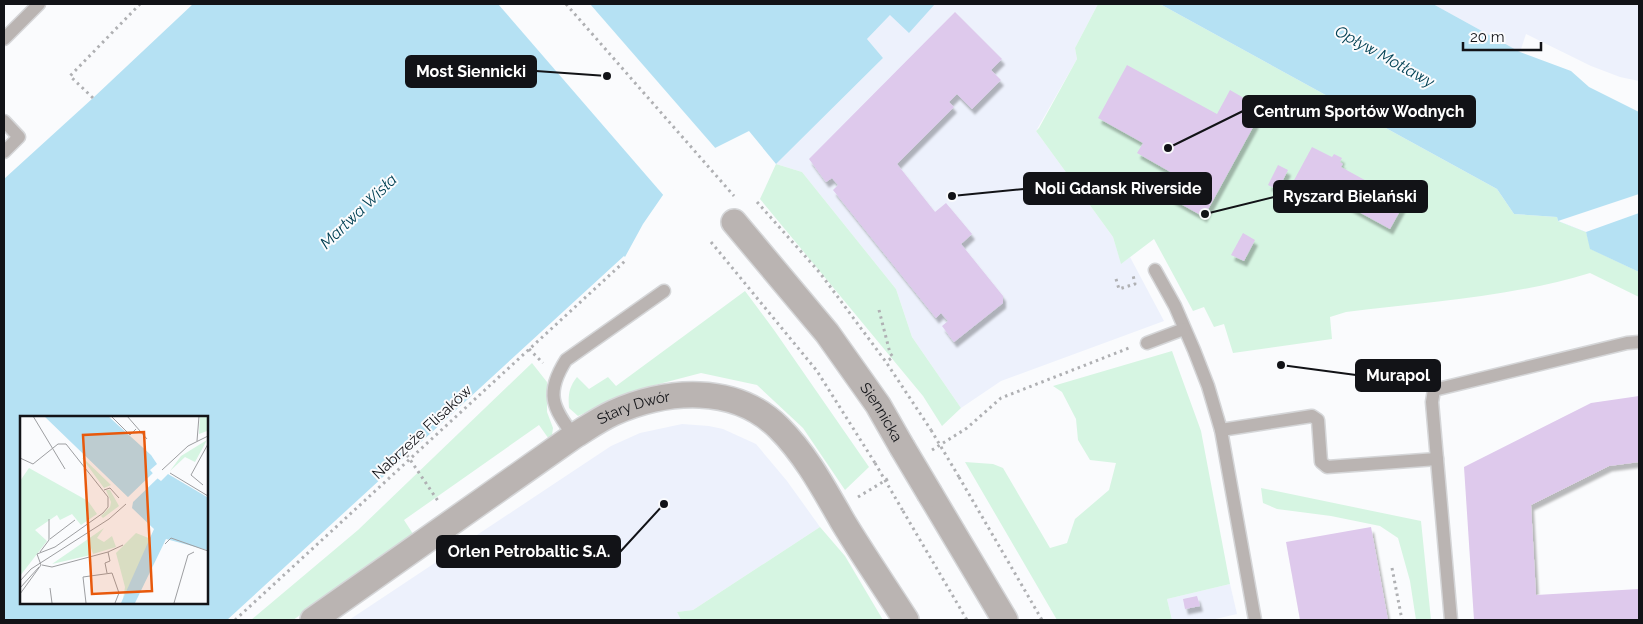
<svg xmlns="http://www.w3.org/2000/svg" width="1643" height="624" font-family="Raleway,sans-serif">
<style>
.built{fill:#edf1fc}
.green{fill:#d6f5e2}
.water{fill:#b5e1f3;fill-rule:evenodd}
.pier{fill:#fafbfd}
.building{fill:#dec9ec;filter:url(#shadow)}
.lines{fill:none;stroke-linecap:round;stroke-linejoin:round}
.lane-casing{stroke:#d5d6d8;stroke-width:15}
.street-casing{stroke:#d5d6d8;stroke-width:28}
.path{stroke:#afb0b3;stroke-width:3;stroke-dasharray:2.5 4;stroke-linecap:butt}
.lane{stroke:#bab4b2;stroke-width:12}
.street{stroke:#bab4b2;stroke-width:25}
.street-bridge-casing{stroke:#d5d6d8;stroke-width:28;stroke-linecap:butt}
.path-bridge{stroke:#afb0b3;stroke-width:3;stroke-dasharray:2.5 4;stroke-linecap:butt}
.street-bridge{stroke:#bab4b2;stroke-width:25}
.labels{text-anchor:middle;stroke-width:4;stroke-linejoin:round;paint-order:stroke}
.street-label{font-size:15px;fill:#121317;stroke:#fafbfd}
.water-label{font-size:16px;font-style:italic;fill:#004053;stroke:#fafbfd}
.inset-road{fill:none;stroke:#9d9ea1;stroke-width:1}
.view{fill:#e8590c;fill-opacity:0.15;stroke:#e8590c;stroke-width:2.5}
.inset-edge{fill:none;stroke:#121317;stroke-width:2.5}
.leader{fill:none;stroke:#121317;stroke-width:2}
.callout-dot{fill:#121317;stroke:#fafbfd;stroke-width:2}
.callout{fill:#121317;stroke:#121317;stroke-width:2}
.callout-label{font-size:16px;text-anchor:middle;font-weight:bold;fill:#fff}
</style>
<defs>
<filter id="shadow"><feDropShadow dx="3" dy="5.5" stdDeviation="1" flood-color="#0004"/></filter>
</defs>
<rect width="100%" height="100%" fill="#fafbfd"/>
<g class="built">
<polygon points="935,4 1098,4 1075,48 1077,59 1036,131 1113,237 1121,263 1130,257 1164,321 1001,381 961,408 912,337 896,289 802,172 776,164 883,58 867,39 890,15 930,9"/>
<polygon points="1433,4 1639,4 1639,81 1620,77 1591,66 1526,34 1520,52"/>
<polygon points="682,424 709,426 723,429 756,444 787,481 820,527 693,610 677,612 681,620 349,620 611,446 640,433"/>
<polygon points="1230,584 1237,614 1211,620 1172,620 1167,599"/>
</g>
<g class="green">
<path d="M 1098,4 L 1160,4 L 1497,189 L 1514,214 L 1557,217 L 1558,221 L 1586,232 L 1591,249 L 1639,272 L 1639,297 L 1590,273 C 1511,297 1428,302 1346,312 L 1330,317 L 1332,339 L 1233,353 L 1224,324 L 1214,327 L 1204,307 L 1193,311 L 1154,239 L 1121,264 L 1113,237 L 1036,131 L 1039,128 L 1077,59 L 1075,48 Z"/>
<polygon points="776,164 802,172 896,289 912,337 961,408 942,426 923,396 760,199"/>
<path d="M 745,291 L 774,330 L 869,467 L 845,490 L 803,428 L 757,385 L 701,373 L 636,390 L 578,416 L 569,408 C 568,395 569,387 577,377 L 589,389 L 608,377 L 616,386 Z"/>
<polygon points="1172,351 1201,431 1230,584 1167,599 1172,620 1057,620 965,462 993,464 1003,468 1050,548 1067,543 1075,519 1109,490 1116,463 1090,460 1078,440 1076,419 1062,392 1053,386"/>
<polygon points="532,363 547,382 547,412 553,428 551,442 539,425 404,520 415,537 293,620 251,620 358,530"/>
<polygon points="1261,488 1421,521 1431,620 1416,620 1410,581 1398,538 1380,526 1331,516 1277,509 1263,503"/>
<polygon points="820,527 845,556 883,620 681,620 677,612 693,610"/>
</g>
<g class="water">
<path d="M 193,4 L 935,4 L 909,33 L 890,15 L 867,39 L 883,58 L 776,164 L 749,131 L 715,148 L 663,195 L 643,224 L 625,257 L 624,256 L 227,620 L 4,620 L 4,179 L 93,98 ZM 21,418 L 206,418 L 206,603 L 21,603 Z"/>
<polygon points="1160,4 1433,4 1520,52 1571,71 1589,87 1639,112 1639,272 1590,249 1586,232 1558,221 1557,217 1514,214 1497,189"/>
</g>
<g class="pier">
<polygon points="498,4 590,4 717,150 665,197"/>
<polygon points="1639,194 1639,213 1586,232 1558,221"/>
</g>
<g class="building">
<polygon points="955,12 1002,59 991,70 1001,80 972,109 957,94 949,102 954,107 897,164 935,212 946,203 972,234 961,244 1003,296 1003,303 954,342 942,326 948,321 941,313 936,318 833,190 838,185 832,178 826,182 809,159"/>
<polygon points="1127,65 1217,114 1230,90 1263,109 1204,217 1170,198 1181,178 1137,153 1143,143 1098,118"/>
<polygon points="1312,147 1332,157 1334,154 1342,158 1340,162 1343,164 1341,167 1405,202 1390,229 1326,194 1306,180 1302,187 1293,182"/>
<polygon points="1278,165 1288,170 1278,190 1268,185"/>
<polygon points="1243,233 1255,240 1244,261 1231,255"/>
<polygon points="1639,396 1639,462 1609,466 1531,505 1536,595 1639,589 1639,620 1474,620 1464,467 1591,403"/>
<polygon points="1371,527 1388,620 1300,620 1286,542"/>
<polygon points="1197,596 1200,606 1185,609 1183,599"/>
</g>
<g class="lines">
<g class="lane-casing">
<g id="lane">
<polyline points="4,39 39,4"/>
<polyline points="4,121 19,137 4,152"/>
<polyline points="1155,270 1175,306 1194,350 1208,386 1221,430 1255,620"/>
<polyline points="1147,343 1184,329"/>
<polyline points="1221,430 1312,416 1318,420 1321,462 1327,467 1437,459"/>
<path d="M 574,436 C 552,407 545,393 566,360 L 664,291"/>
<polyline points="1451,620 1432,402 1434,390 1627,343 1639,342"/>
</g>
</g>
<g class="street-casing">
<g id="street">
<path id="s1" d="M 734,222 L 827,333 L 878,405 L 902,447"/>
<polyline points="930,494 1005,620"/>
<path id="s2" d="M 313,620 L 574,436 C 587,428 600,419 613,413 C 667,389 735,384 779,428 C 806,455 824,489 843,522 C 863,555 885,587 906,620"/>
</g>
</g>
<g class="path">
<polyline points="566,4 734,196"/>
<polyline points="93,98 70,76 140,4"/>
<polyline points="757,202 820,273 886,362 931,430"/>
<polyline points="711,242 817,371 875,463"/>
<polyline points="1116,279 1119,289 1135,284 1133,275"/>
<polyline points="879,310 890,353 893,357 886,362"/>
<polyline points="529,349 543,363"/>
<polyline points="932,450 967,428 1001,398 1129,348"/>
<polyline points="407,455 438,501"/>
<polyline points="959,477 1042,620"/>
<polyline points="858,497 891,477"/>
<polyline points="903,511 967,620"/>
<polyline points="1392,568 1402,620"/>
<polyline points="235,620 625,261"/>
</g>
<use href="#lane" class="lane"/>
<use href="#street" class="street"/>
<g class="street-bridge-casing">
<polyline id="street-bridge" points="902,447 930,494"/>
</g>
<g class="path-bridge">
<polyline points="931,430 959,477"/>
<polyline points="875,463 903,511"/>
</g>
<use href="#street-bridge" class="street-bridge"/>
</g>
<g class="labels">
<g class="street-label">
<text dy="5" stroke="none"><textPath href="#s2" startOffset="386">Stary Dwór</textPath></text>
<text dy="5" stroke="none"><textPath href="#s1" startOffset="241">Siennicka</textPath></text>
<text transform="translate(422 432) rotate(-43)" y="5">Nabrzeże Flisaków</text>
</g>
<g class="water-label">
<text transform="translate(1385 56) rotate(29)" y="6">Opływ Motławy</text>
<text transform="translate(358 211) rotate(-44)" y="6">Martwa Wisła</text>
</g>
</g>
<g transform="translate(20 416)">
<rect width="188" height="188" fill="#fafbfd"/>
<path d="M 180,0 L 187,0 L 187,15 L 179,18 ZM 187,24 L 175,46 L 165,41 L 150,55 L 161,40 ZM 62,42 L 63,42 L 91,69 L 84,72 ZM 9,52 L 68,85 L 77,98 L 61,109 L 52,98 L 40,104 L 37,99 L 15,114 L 27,125 L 0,160 L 0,65 ZM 86,74 L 90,74 L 99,90 L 83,102 L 81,100 L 90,91 L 91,86 ZM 84,112 L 77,122 L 84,126 L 92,120 L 96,131 L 73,138 L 71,132 L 71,139 L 32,148 ZM 116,117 L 131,123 L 103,183 L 105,171 L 96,137 Z" fill="#d6f5e2"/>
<path d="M 24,0 L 88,0 L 131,39 L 137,48 L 130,54 L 137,62 L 141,65 L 148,58 L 187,81 L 187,134 L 146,123 L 115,187 L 101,187 L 134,113 L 112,92 L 113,86 Z" fill="#b5e1f3"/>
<path d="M 134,56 L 139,61 L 111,88 L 106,83 Z" fill="#fafbfd"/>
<path class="inset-road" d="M 13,0 L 45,53M 91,0 L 110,19 L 116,13M 107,0 L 127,23M 177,25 L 179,0M 0,42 L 13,48 L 38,28 L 46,28 L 88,81 L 88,91 L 83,97 L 35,131 L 17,138 L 21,149M 142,54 L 168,30 L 188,20M 150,57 L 188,80M 183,69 L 171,59 L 188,28M 84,74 L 90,72 L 99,82M 30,123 L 55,104M 145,128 L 151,122 L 188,135M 20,136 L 29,124 L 29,103M 22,149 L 32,151 L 88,136 L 103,129M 87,157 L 85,147 L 90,145 L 88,136M 0,165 L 11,153 L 89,103 L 106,88M 0,172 L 19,151M 30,172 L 32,187M 0,178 L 21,149M 66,187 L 63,161 L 92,157 L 99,177 L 95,187M 154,187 L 168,139 L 174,136"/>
<path class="view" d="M 124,16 L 132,175 L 72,178 L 63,19 Z"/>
<rect width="188" height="188" class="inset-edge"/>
</g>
<path class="leader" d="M607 76L536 71M1168 148L1243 111M952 196L1024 189M1205 214L1274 197M1281 365L1356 375M664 504L620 552"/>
<g class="callout-dot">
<circle cx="607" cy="76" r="5"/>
<circle cx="1168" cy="148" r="5"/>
<circle cx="952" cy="196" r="5"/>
<circle cx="1205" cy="214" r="5"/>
<circle cx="1281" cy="365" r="5"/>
<circle cx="664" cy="504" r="5"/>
</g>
<g class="callout">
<rect x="406" y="56" width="130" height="31" rx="5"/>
<rect x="1243" y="96" width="232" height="31" rx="5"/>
<rect x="1024" y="173" width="187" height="31" rx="5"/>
<rect x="1274" y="181" width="153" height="31" rx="5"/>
<rect x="1356" y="360" width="84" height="31" rx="5"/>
<rect x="437" y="536" width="183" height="31" rx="5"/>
</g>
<g class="callout-label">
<text x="471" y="77">Most Siennicki</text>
<text x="1359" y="117">Centrum Sportów Wodnych</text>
<text x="1118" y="194">Noli Gdansk Riverside</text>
<text x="1350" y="202">Ryszard Bielański</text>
<text x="1398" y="381">Murapol</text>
<text x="529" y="557">Orlen Petrobaltic S.A.</text>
</g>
<rect width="1643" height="624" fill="none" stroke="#121317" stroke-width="10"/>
<path d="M1463 42v8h78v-8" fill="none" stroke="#121317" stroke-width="2.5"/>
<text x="1470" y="42" font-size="15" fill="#121317" stroke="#fafbfd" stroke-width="4" paint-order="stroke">20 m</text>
</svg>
